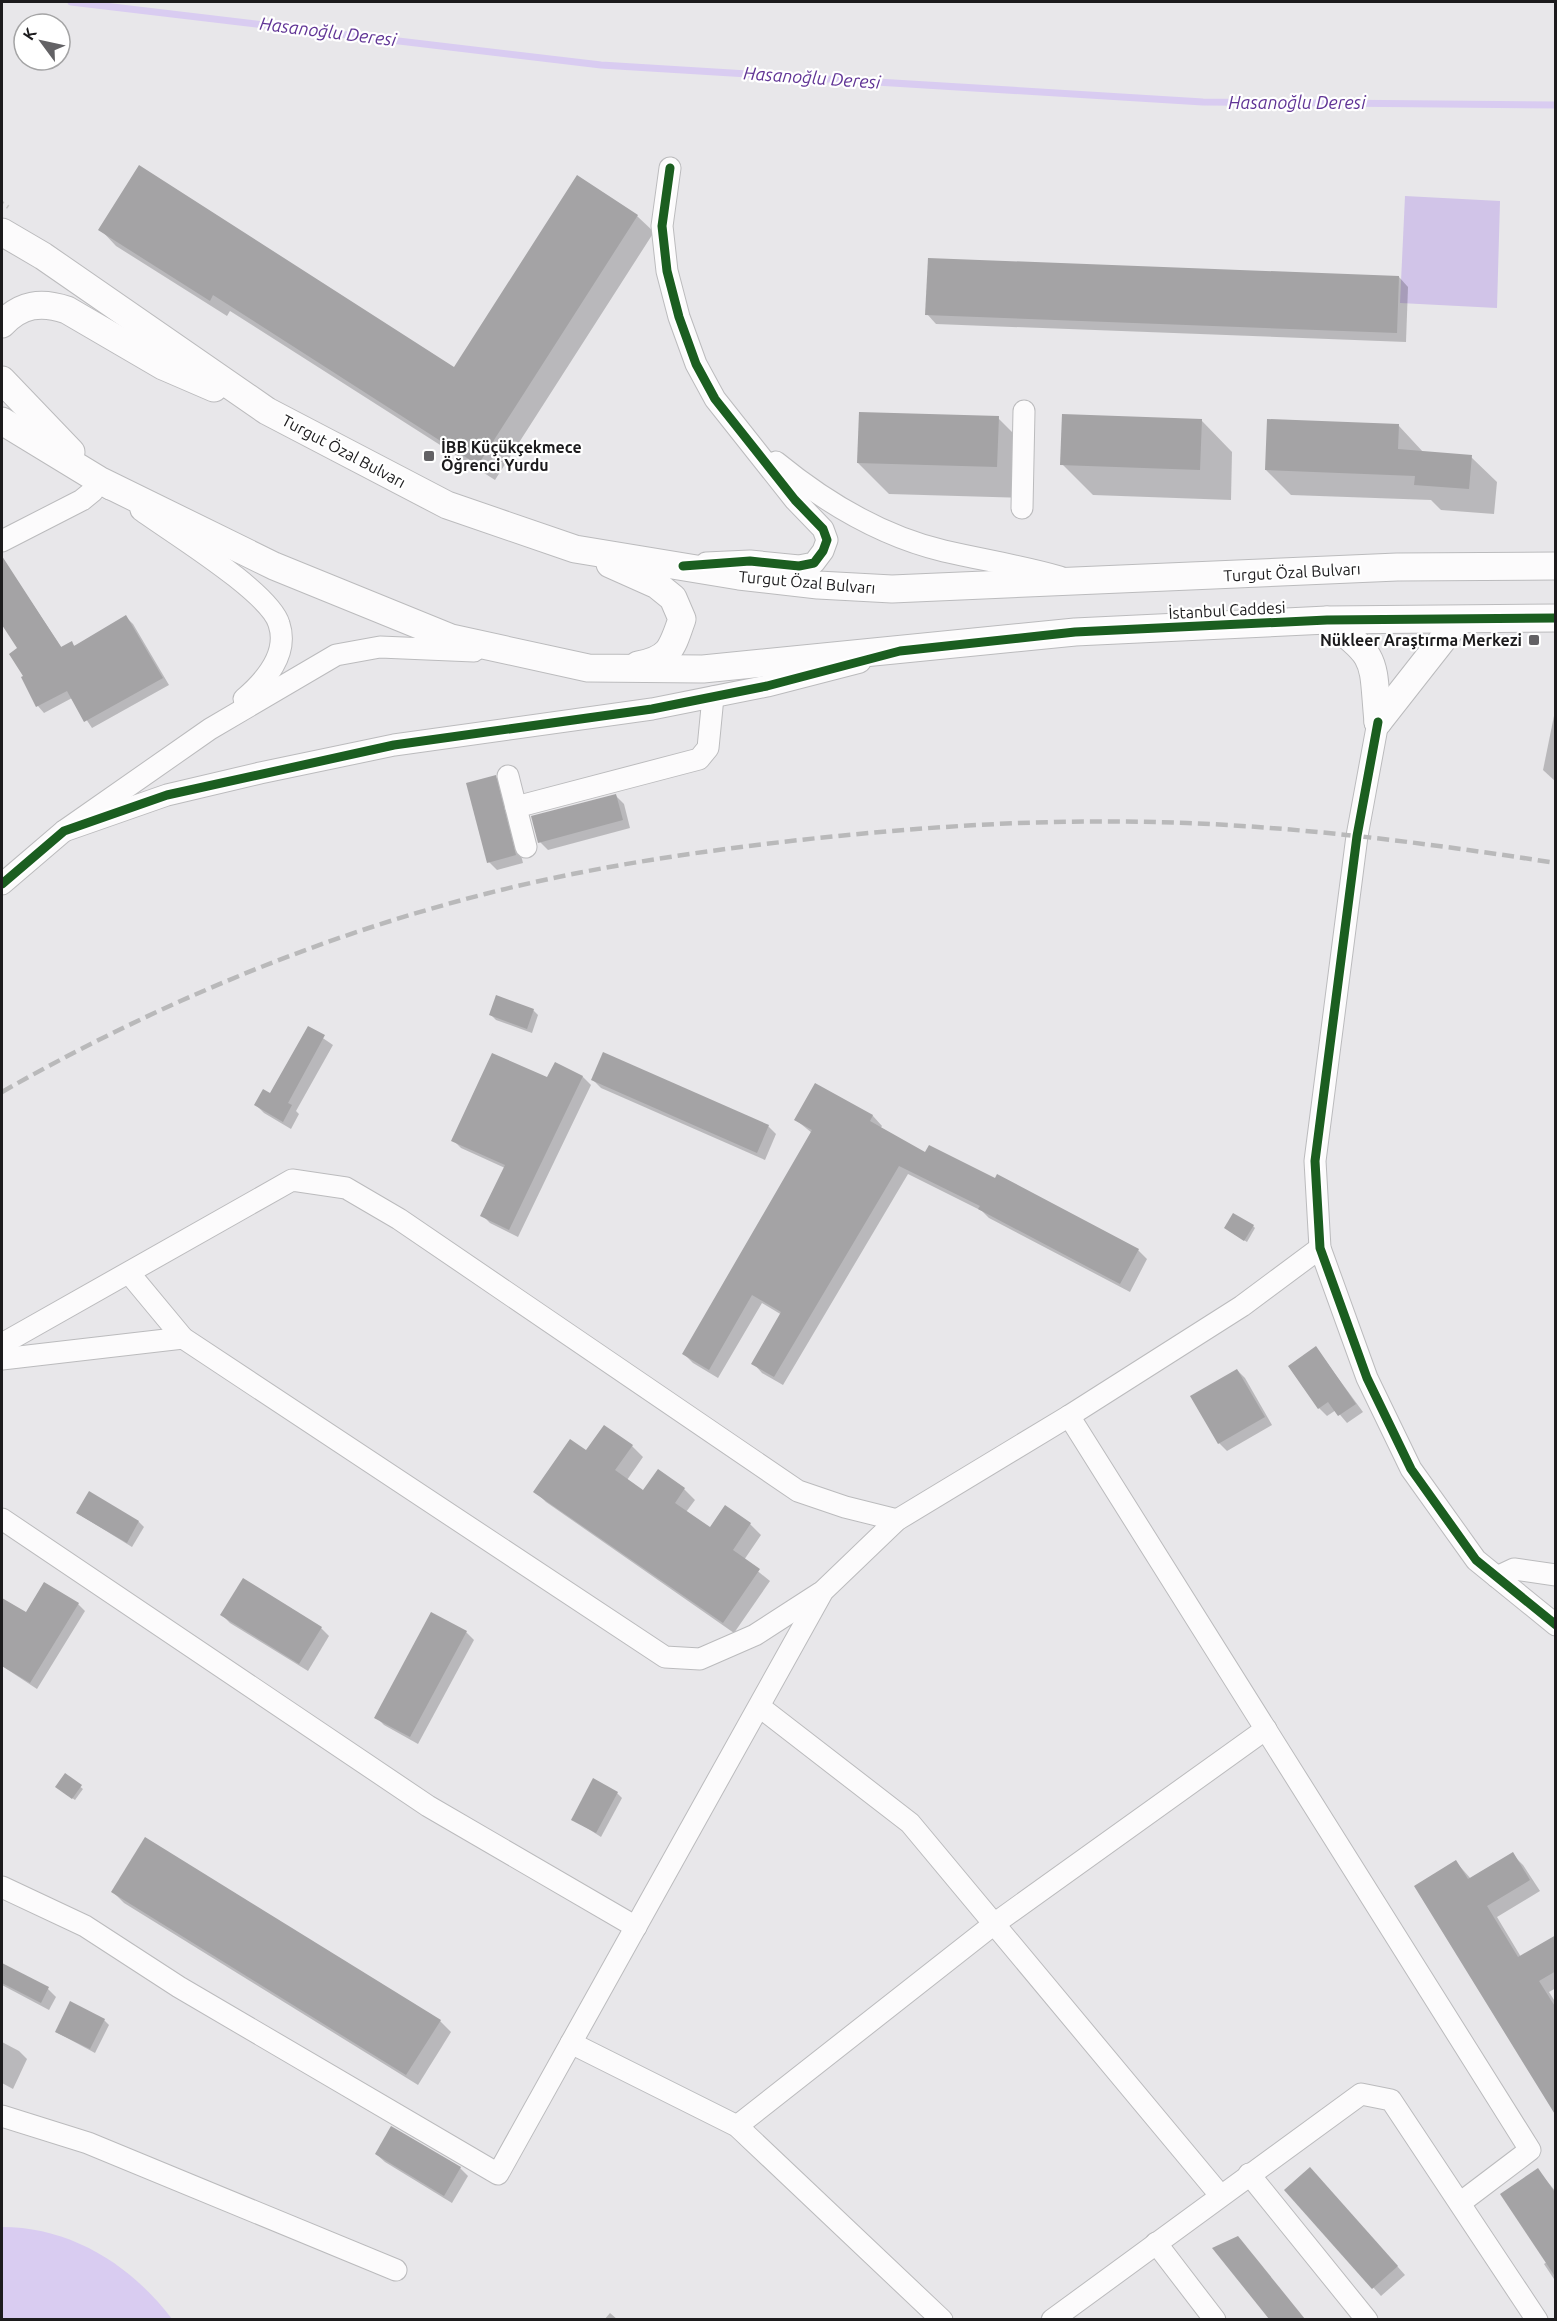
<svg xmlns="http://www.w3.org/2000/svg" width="1557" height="2321" font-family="Ubuntu,sans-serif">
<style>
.green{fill:#d1c4e8}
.water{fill:#d9ccf1}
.shadow{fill:#0003}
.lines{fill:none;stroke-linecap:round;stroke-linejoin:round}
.stream{stroke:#d9ccf1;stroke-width:7}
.building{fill:#a4a3a5}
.minor-casing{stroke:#bbbbbd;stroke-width:23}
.major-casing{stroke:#bbbbbd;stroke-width:29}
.path{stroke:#c7c7c7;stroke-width:4;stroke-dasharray:1.5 4.5;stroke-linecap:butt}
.minor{stroke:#fcfbfc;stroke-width:21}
.major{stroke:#fcfbfc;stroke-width:27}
.rail{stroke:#b9b9ba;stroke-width:4.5;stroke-dasharray:12 6;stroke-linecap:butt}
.cycleway-casing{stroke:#fff;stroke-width:13}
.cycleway{stroke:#1b5e20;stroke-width:9}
.poi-dot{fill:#636265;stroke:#fff;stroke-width:2}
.labels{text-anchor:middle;stroke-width:4.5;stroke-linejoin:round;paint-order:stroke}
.poi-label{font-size:16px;font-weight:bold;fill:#1c1b1d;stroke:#fff;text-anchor:start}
.street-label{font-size:16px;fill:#1c1b1d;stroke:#fff}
.water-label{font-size:18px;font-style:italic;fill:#613596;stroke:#fff}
</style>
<rect width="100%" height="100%" fill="#e8e7ea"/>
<polygon class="green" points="1405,196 1500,201 1497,308 1400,303"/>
<path class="water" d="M 2,2227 C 71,2227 131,2265 172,2319 L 2,2319 Z"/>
<g class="shadow">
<polygon points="637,216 654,232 495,480 230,311 227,316 116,246 100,229 455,369"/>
<polygon points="1399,277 1408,287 1406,342 936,324 927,314"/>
<polygon points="998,418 1029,449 1027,498 889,494 858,463"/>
<polygon points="1201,420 1232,452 1231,500 1093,495 1062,464"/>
<polygon points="1399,426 1424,453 1471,457 1497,482 1494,514 1441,510 1431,500 1291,495 1266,470"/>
<polygon points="9,569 62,648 71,643 76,647 126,617 133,624 169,685 92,728 72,698 44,713 38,706 25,677 19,649 2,623 2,575"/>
<polygon points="1556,706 1556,782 1543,770"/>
<polygon points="495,777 503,785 523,863 497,870 489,862"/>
<polygon points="616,796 624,804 630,828 548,850 540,842"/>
<polygon points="533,1010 538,1015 532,1033 496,1020 491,1015"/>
<polygon points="308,1028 333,1045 296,1111 299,1114 291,1129 264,1113 256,1105 270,1095"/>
<polygon points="555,1064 583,1077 591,1085 518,1237 490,1223 482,1215 505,1168 461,1148 453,1140 548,1079"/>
<polygon points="593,1080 768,1126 776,1134 765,1160 601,1088"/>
<polygon points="816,1085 873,1116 882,1126 880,1129 926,1154 1138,1250 1147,1259 1130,1292 989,1218 982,1211 908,1174 783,1385 762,1373 753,1363 782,1315 762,1303 718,1378 693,1363 684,1354 812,1133 796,1120"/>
<polygon points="1253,1226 1255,1228 1247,1242 1228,1230"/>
<polygon points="1316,1348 1363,1412 1347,1423 1336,1410 1327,1416 1319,1408"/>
<polygon points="1237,1370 1245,1378 1272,1425 1227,1451 1219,1443"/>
<polygon points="632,1446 643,1457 627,1480 644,1492 684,1489 695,1500 686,1512 710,1529 750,1524 761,1535 744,1560 770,1581 734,1633 546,1502 535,1491 587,1452"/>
<polygon points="77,1513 139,1522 144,1527 132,1547"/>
<polygon points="2,1600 26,1614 78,1604 85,1611 37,1689 2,1666 2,1655 16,1631 2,1623"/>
<polygon points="222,1615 321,1628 329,1636 308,1671 230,1623"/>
<polygon points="466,1632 474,1640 418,1744 384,1725 376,1717"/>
<polygon points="65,1775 83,1789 75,1800 59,1789"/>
<polygon points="617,1793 622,1798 601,1837 573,1819"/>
<polygon points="1512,1854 1523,1865 1540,1891 1497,1917 1521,1957 1556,1936 1556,1988 1549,1992 1556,2003 1556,2113 1456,1862 1471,1879"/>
<polygon points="113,1892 440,2021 451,2032 418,2085 124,1903"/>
<polygon points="2,1964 48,1989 56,1997 49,2010 2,1985"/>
<polygon points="104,2020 109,2025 95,2053 56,2032"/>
<polygon points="2,2042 19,2051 27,2059 13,2089 2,2083"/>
<polygon points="392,2128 460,2168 468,2176 452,2203 385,2162 376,2154"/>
<polygon points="1538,2170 1556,2192 1556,2282 1544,2264 1547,2262"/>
<polygon points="1318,2177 1405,2275 1381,2296 1286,2190"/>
<polygon points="610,2313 618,2320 604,2320"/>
</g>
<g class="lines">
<polyline class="stream" points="71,2 601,65 1203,102 1556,105"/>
</g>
<g class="building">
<polygon points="139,165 454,367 577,175 638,215 478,465 213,295 210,301 98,230"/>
<polygon points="928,258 1399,276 1397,333 925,315"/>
<polygon points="859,412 999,416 997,467 857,463"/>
<polygon points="1062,414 1202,419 1200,470 1060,465"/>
<polygon points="1267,419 1399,424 1398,449 1472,455 1469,489 1414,485 1415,476 1265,470"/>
<polygon points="2,556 61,647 72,641 74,646 126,615 163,678 84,722 67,691 36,707 21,677 23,676 9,654 17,648 2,625"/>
<polygon points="496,775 516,855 487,863 466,783"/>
<polygon points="616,794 623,820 538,843 531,816"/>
<polygon points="496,995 534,1009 527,1029 489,1015"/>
<polygon points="308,1026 325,1035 288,1103 292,1105 283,1122 254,1105 263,1089 270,1093"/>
<polygon points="603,1052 769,1125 757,1153 591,1080"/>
<polygon points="492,1053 547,1077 555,1062 583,1076 509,1230 480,1216 505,1165 451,1141"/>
<polygon points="815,1083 873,1115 870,1121 925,1152 929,1145 995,1178 997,1174 1139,1249 1120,1284 978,1209 980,1206 899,1166 774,1377 751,1364 781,1312 752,1295 709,1370 682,1354 812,1130 794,1120"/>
<polygon points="1233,1213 1254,1225 1244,1241 1224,1228"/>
<polygon points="1316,1346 1356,1404 1338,1416 1328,1402 1318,1409 1288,1366"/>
<polygon points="1237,1369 1265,1417 1218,1444 1190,1396"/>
<polygon points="604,1425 633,1445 615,1470 643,1490 658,1469 685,1488 675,1503 710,1527 725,1505 751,1523 733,1550 760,1569 723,1623 533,1492 570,1439 586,1450"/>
<polygon points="89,1491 139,1521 127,1543 76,1513"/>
<polygon points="243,1578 322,1627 299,1664 220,1615"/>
<polygon points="44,1582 79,1603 30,1683 2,1666 2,1598 26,1612"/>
<polygon points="431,1612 467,1631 410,1737 374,1718"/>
<polygon points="65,1773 82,1785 72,1799 55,1787"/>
<polygon points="593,1778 618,1792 596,1833 571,1820"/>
<polygon points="145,1837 441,2020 406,2075 111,1892"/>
<polygon points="1513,1852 1530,1880 1487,1906 1518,1957 1556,1935 1556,1971 1539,1981 1556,2008 1556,2116 1414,1886 1456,1860 1468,1879"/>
<polygon points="2,1963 49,1987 41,2003 2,1983"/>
<polygon points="70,2001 105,2019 90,2049 55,2032"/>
<polygon points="391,2126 461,2167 444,2196 375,2154"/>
<polygon points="1310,2167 1398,2266 1372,2289 1284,2190"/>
<polygon points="1538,2168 1556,2194 1556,2278 1500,2194"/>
<polygon points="1238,2236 1305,2319 1269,2319 1212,2248"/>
</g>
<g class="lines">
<g class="minor-casing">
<g id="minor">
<polyline points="670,168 662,226 667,271 679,317 696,364 715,399 795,500 823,529 827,540 823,551 814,563 799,566 750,561 706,563"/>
<path d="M 776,462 C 826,503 881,536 944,551 C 983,560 1022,566 1060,577"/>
<polyline points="1022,508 1024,411"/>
<path d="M 141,510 C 171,532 270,592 279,624 C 289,654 265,681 244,699"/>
<polyline points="2,541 82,500 93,491 99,480 110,489"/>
<polyline points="1378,722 1357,836 1315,1161 1320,1248 1367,1378 1411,1469 1476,1560 1556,1625"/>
<polyline points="508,776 526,847"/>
<polyline points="516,807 699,759 708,748 713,697"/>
<polyline points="64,831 167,795 260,773 394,745 652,709 767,686 860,662"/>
<polyline points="2,884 64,831 210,729 336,655 380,647 474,651"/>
<polyline points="129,1273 183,1338 665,1657 700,1659 755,1635 820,1593"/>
<polyline points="2,1344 292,1180 346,1188 399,1219 798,1491 845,1507 897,1520"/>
<polyline points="2,1359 183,1338"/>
<polyline points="1069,1416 1530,2150 1460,2203"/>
<polyline points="2,1519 428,1806 636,1927"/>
<polyline points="1497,1577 1514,1569 1556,1575"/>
<polyline points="760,1707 910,1823 1220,2195"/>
<polyline points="2,1887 85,1926 179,1987 498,2174 823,1591 897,1520 1069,1416 1242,1306 1320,1248"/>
<polyline points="571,2043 737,2126 942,2320"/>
<polyline points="2,2116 88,2143 396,2270"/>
<polyline points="737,2126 994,1924 1266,1729"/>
<polyline points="1249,2174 1367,2320"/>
<polyline points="1156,2243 1215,2320"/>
<polyline points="1052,2320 1361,2094 1391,2100 1537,2320"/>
</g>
</g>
<g class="major-casing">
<g id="major">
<polyline points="2,232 43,256 267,411 447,505 575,549 739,576 818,585 892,589 1397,567 1556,566"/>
<path d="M 2,324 C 21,304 41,301 67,310 L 163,366 L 214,388"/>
<polyline points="2,380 71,452"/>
<polyline points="2,421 99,480 274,566 451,638 588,668 703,669 1075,632 1327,620 1556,618"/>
<path d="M 610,564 L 657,585 L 673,598 L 682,619 C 672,648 670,659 638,665"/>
<path d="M 1327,620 C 1380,658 1372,660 1378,722"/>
<polyline points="1378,722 1458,620"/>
</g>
</g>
<polyline class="path" points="2,203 11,209"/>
<use href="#minor" class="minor"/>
<use href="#major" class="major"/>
<path class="rail" d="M 2,1092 C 152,1006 317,937 485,894 C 594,866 706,850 818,838 C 941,825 1064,818 1187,823 C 1311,828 1434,844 1556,863"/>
<g class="cycleway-casing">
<g id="cycleway">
<polyline points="670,168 662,226 667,271 679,317 696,364 715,399 795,500 823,529 827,540 823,551 814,563 799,566 750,561 683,566"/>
<polyline points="1378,722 1357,836 1315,1161 1320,1248 1367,1378 1411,1469 1476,1560 1556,1625"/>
<polyline points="2,884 64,831 167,795 394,745 652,709 767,686 900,651 1075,632 1327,620 1556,618"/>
</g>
</g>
<use href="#cycleway" class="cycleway"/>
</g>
<g class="poi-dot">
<rect x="423" y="450" width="12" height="12" rx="3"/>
<rect x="1528" y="634" width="12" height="12" rx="3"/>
</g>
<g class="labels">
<g class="poi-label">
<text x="441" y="453">İBB Küçükçekmece<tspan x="441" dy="18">Öğrenci Yurdu</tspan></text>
<text x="1522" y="646" text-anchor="end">Nükleer Araştırma Merkezi</text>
</g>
<g class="street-label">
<text transform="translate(344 451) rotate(28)" y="6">Turgut Özal Bulvarı</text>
<text transform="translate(1292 572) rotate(-3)" y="6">Turgut Özal Bulvarı</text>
<text transform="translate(807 582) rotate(5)" y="6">Turgut Özal Bulvarı</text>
<text transform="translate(1227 610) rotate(-3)" y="6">İstanbul Caddesi</text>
</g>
<g class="water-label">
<text transform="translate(328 32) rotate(7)" y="6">Hasanoğlu Deresi</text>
<text transform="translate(812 78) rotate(4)" y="6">Hasanoğlu Deresi</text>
<text x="1297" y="109">Hasanoğlu Deresi</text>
</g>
</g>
<rect width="1557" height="2321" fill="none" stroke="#1c1b1d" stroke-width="6"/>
<g transform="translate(42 42) rotate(303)"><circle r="28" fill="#ffffff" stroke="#a4a4a5" stroke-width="1.5"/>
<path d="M0-4.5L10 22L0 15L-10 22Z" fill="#636265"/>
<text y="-9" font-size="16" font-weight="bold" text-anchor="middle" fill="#1c1b1d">K</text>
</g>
</svg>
